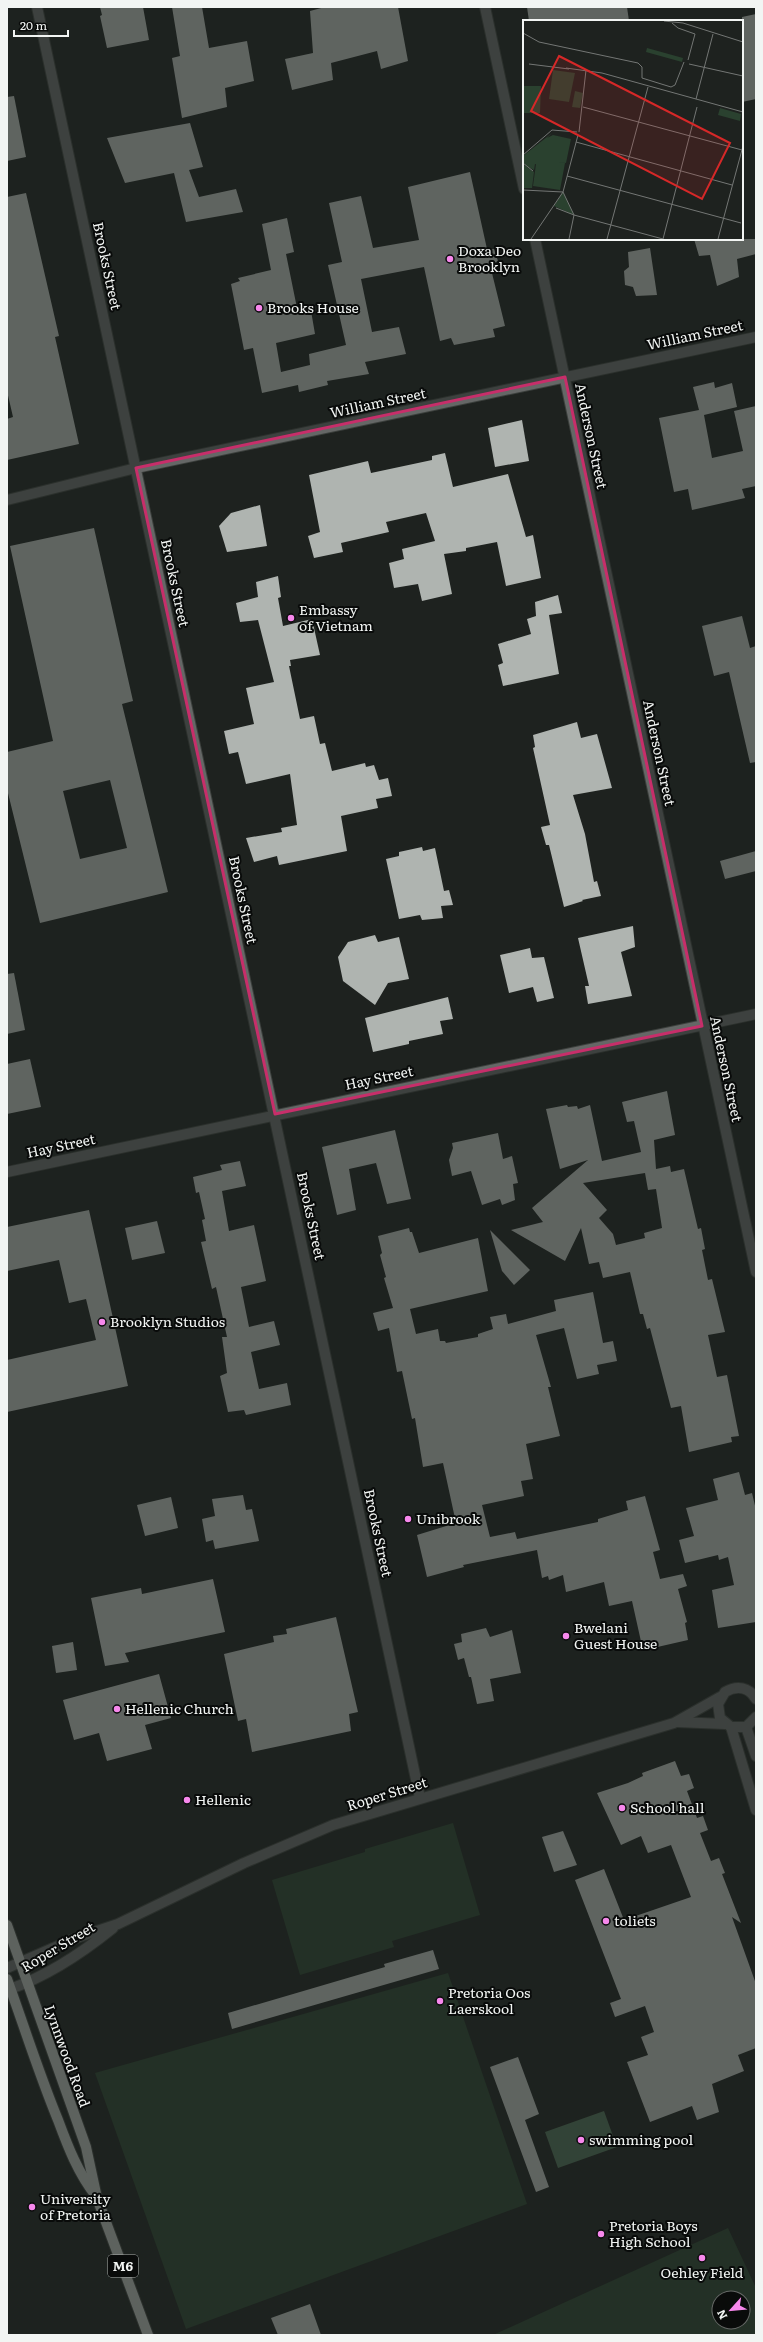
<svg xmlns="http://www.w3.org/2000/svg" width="763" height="2342" font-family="Literata,serif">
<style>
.green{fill:#2a412f;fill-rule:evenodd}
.water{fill:#4d6b54}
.building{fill:#afb4b0;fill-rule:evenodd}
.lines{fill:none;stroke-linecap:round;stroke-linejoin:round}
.minor-casing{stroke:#3c403d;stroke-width:12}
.major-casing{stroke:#3c403d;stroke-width:12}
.minor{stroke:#656766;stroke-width:10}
.major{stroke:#abafab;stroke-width:10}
.marked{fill:none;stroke:#c72e6a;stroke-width:3;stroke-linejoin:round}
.poi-dot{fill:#f788ec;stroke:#090b0a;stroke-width:1.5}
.labels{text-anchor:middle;stroke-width:4;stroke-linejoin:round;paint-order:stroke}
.shield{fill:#090b0a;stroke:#acafad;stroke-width:1}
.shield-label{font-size:13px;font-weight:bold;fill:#f2f5f3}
.poi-label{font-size:14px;fill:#f2f5f3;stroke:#090b0a;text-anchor:start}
.street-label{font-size:14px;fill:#f2f5f3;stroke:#090b0a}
.inset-road{fill:none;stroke:#737674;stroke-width:1}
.view{fill:#d62828;fill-opacity:0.15;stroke:#d62828;stroke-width:2}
.inset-edge{fill:none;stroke:#f2f5f3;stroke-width:2}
</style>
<rect width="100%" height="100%" fill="#1e221f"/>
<g class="green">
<polygon points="453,1823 480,1915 392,1941 394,1947 300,1975 272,1880 365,1852 365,1849"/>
<polygon points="448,1973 527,2204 186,2329 95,2073"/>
<path d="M 728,2228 L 756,2288 L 756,2335 L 493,2335 ZM 719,2298 L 743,2298 L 743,2322 L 719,2322 Z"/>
</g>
<polygon class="water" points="604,2111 617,2147 558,2168 545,2132"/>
<g class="building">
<polygon points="100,7 143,7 149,40 107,48 100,16 102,15"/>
<polygon points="172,7 202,7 209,48 247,41 254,81 225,88 227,107 182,118 172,58 180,56"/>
<polygon points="325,7 398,7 408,61 381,69 377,51 331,63 333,80 292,90 285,59 313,53 310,11"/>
<polygon points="527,7 627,7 629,21 529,21"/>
<polygon points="756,14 756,99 742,102 742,17"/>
<polygon points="14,96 26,157 7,161 7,97"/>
<polygon points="190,123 203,167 189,170 199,197 236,189 243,212 186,222 174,173 125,183 107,138"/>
<polygon points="470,172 487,249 494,249 498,261 490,265 505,326 493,329 495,337 454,345 451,338 440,341 424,267 361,279 372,332 399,327 406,354 365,362 369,374 327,381 328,385 299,392 298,385 262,393 253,348 244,350 231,284 240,281 238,278 271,270 262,224 287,218 294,252 286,254 297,308 310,305 315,334 276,343 281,372 310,365 309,354 346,345 328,265 342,262 329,203 361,196 373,248 419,240 408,187"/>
<polygon points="26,193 59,336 55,337 79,444 7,460 7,419 13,417 7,391 7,197"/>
<polygon points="694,239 756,239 756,254 737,259 739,277 717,286 710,255 699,256"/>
<polygon points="650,248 657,295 636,296 633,287 625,285 624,271 629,267 628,252"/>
<polygon points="714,382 715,388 732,383 737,407 704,415 712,458 743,451 734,411 756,406 756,486 742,489 745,498 692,510 688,489 674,492 659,418 699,410 693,387"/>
<polygon points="522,420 529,461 495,467 488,428"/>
<polygon points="445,453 453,487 508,474 526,537 533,535 541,578 506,586 497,542 466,548 466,551 444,554 452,594 422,601 418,584 394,588 389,563 404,559 402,549 435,541 426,513 386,522 389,532 341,543 343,552 314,558 308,536 320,532 309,475 368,461 371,473 432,460 432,456"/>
<polygon points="260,505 267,546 227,552 219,526 231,513"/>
<path d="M 94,528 L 133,701 L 122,704 L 168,892 L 40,923 L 7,789 L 7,752 L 53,741 L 10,546 ZM 110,780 L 127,848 L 80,859 L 63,791 Z"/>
<polygon points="278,576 281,597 278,598 283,626 312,619 320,655 290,660 291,666 289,666 300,719 314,716 320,744 325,743 332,771 365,763 366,767 374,765 379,780 388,778 392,796 376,799 378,808 341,816 347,851 279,865 277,856 254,862 246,838 282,832 281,828 297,825 290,774 246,784 238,752 229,754 224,731 254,724 246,688 274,682 258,620 240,622 236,603 258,597 256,582"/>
<polygon points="558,595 562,613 549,615 559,674 503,686 498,665 503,663 498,644 531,634 527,619 536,616 535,602"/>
<polygon points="742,616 750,648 756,646 756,762 750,763 729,672 714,676 702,626"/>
<polygon points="577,722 581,738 597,734 612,788 573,795 585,834 594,882 597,881 601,896 582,900 583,901 564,907 549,845 546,845 541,827 550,825 533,748 535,747 533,735"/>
<polygon points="422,847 423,851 435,848 444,891 449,890 453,905 441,906 443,918 422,920 420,915 399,919 386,859 399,856 399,852"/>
<polygon points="756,851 756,871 725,879 720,861"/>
<polygon points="633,926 635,947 621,952 632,996 588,1004 585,986 589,986 578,938"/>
<polygon points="375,935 378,942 399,937 409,979 388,983 375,1005 343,981 338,957 348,942"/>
<polygon points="530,948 532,958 544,957 554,998 537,1002 533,987 509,993 500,955"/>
<polygon points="14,973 25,1030 7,1034 7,974"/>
<polygon points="448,997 453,1019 440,1021 443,1034 409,1041 409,1044 373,1052 365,1018"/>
<polygon points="30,1059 41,1107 7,1114 7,1064"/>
<path d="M 667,1091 L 675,1135 L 654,1140 L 656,1169 L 670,1166 L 671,1172 L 684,1169 L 698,1229 L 701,1228 L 705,1249 L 702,1250 L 708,1280 L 712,1279 L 725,1332 L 708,1335 L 717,1377 L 727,1375 L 739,1436 L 731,1437 L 732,1442 L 689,1452 L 681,1406 L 671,1408 L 650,1328 L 647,1329 L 643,1314 L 640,1314 L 630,1272 L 603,1278 L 599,1262 L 589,1264 L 581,1228 L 565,1261 L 511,1230 L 543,1222 L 532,1208 L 588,1160 L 560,1169 L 546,1109 L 567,1105 L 568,1107 L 577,1106 L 578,1109 L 590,1105 L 602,1161 L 641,1152 L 634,1121 L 627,1122 L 622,1102 ZM 645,1173 L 648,1190 L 656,1189 L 662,1228 L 644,1233 L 645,1238 L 616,1245 L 613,1234 L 599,1218 L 607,1210 L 583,1183 Z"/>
<polygon points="395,1130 411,1199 387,1204 376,1163 349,1169 356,1210 337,1215 322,1147"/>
<polygon points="498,1133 503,1159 512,1156 518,1183 513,1184 515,1200 502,1205 500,1199 482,1205 471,1171 452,1176 449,1160 453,1148 452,1143"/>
<polygon points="240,1161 246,1186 222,1191 229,1231 254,1225 266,1281 241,1287 249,1327 274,1321 280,1345 251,1352 259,1389 287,1383 291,1405 246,1415 244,1410 228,1412 220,1376 227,1373 222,1337 227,1337 216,1287 212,1289 201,1242 206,1241 202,1220 205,1219 199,1192 196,1193 193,1177 222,1170 220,1165"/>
<polygon points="89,1210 128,1386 7,1412 7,1360 96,1340 86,1299 69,1303 59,1260 7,1271 7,1227"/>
<polygon points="157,1221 165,1253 132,1260 125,1228"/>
<polygon points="409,1228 410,1232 412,1232 419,1253 478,1238 488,1291 410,1309 416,1334 438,1329 440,1341 445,1341 446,1343 478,1337 478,1334 493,1329 490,1317 506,1314 508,1324 556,1311 554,1300 593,1292 603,1343 613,1341 617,1361 597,1365 599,1374 577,1379 564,1328 536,1335 551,1387 548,1387 560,1436 526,1444 533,1479 521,1481 524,1496 482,1505 490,1537 515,1532 517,1539 598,1522 598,1519 628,1510 626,1501 645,1496 660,1550 653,1552 660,1579 683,1574 687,1586 678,1589 687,1622 685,1623 688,1640 653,1648 652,1644 642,1646 632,1601 609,1606 604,1582 566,1592 563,1575 549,1580 548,1576 542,1578 537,1550 463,1565 464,1567 427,1577 417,1535 456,1523 443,1463 423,1467 415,1418 412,1419 402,1371 397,1372 389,1328 378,1331 373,1313 393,1308 384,1278 386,1277 380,1255 382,1253 378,1236"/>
<polygon points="490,1230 530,1270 514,1285 502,1271"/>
<polygon points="739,1472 745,1495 752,1493 756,1510 756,1622 718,1628 712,1590 734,1585 728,1557 719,1560 718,1555 685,1563 679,1540 694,1536 686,1508 718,1500 713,1479"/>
<polygon points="243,1495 246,1510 252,1509 259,1541 215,1549 213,1540 206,1542 202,1519 215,1516 212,1499"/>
<polygon points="171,1497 178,1528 145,1536 137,1505"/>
<polygon points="213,1579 225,1632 125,1653 129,1662 105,1666 91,1598 141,1588 142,1594"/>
<polygon points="336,1617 358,1712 349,1714 351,1731 252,1752 246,1719 238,1721 224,1654 274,1642 273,1636 287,1634 286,1629"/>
<polygon points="486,1628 490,1637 512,1630 521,1673 490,1679 494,1701 477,1704 471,1677 469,1677 464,1658 458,1660 454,1644 462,1642 461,1634"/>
<polygon points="73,1642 77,1670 56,1673 52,1646"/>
<polygon points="159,1674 171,1718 145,1725 152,1749 107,1761 99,1733 74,1740 63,1700"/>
<polygon points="675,1761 681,1776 689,1774 694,1788 687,1791 697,1818 703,1816 708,1830 700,1833 711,1861 719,1858 725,1873 722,1874 741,1923 732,1917 756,1984 756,2048 738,2055 744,2071 712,2084 719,2112 697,2120 692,2106 650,2122 627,2062 648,2055 641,2037 654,2032 645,2006 615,2017 610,2003 621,1999 575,1880 604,1869 624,1920 691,1897 671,1845 648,1853 641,1836 621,1845 597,1793 628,1783 643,1776 642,1773"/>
<polygon points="563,1831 577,1865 554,1872 542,1837"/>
<polygon points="433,1950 439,1969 232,2029 228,2013 385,1967 384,1964"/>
<polygon points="518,2057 539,2114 525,2120 549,2187 536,2192 490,2067"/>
<polygon points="310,2304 321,2335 278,2335 271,2318"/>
</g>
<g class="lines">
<g class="minor-casing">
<g id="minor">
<polyline points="37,7 420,1798"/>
<polyline points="485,7 524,189"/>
<polyline points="535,239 756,1272"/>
<polyline points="7,500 136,468 756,337"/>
<polyline points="7,1172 756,1014"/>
<path d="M 756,1699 C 749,1687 737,1685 725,1692 L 718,1704 L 720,1718 L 731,1727 L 746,1727 L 756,1717"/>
<polyline points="677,1722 725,1724"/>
<polyline points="731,1727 756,1810"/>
<polyline points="746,1727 756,1756"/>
<polyline points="7,1968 76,1938 118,1924 244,1863 333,1825 674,1723 720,1697"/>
<path d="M 10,1989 C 48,1976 82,1953 113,1928"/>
</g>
</g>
<g class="major-casing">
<g id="major">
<polyline points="7,1925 86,2147 97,2198 148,2335"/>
<path d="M 7,1979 C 24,2026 39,2074 58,2120 C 68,2147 78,2173 96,2196"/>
</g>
</g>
<use href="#minor" class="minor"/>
<use href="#major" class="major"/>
</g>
<path d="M0 0H763V2342H0ZM 565,377 L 702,1026 L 275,1114 L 136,468 Z" fill="#1e221f" fill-opacity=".55" fill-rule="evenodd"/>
<path class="marked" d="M 565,377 L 702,1026 L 275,1114 L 136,468 Z"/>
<g class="poi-dot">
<circle cx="450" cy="259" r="4"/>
<circle cx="259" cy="308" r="4"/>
<circle cx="291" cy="618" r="4"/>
<circle cx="102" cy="1322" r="4"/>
<circle cx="408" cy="1519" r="4"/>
<circle cx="566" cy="1636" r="4"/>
<circle cx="117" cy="1709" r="4"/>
<circle cx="187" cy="1800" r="4"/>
<circle cx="622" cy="1808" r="4"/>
<circle cx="606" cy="1921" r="4"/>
<circle cx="440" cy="2001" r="4"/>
<circle cx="581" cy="2140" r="4"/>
<circle cx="32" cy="2207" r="4"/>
<circle cx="601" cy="2234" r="4"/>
<circle cx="702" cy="2258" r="4"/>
</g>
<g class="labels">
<rect class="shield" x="108" y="2255" width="30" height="22" rx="3"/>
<g class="shield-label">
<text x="123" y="2271">M6</text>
</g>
<g class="poi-label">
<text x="458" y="256">Doxa Deo<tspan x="458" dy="16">Brooklyn</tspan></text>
<text x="267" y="313">Brooks House</text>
<text x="299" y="615">Embassy<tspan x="299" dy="16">of Vietnam</tspan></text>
<text x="110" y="1327">Brooklyn Studios</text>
<text x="416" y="1524">Unibrook</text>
<text x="574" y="1633">Bwelani<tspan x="574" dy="16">Guest House</tspan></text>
<text x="125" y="1714">Hellenic Church</text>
<text x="195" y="1805">Hellenic</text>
<text x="630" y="1813">School hall</text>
<text x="614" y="1926">toliets</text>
<text x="448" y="1998">Pretoria Oos<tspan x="448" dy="16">Laerskool</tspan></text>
<text x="589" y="2145">swimming pool</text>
<text x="40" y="2204">University<tspan x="40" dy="16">of Pretoria</tspan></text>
<text x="609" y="2231">Pretoria Boys<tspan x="609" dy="16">High School</tspan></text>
<text x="702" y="2278" text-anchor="middle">Oehley Field</text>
</g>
<g class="street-label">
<text transform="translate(107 266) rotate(78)" y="5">Brooks Street</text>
<text transform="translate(695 335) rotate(-12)" y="5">William Street</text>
<text transform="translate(378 403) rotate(-12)" y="5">William Street</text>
<text transform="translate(591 436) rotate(78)" y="5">Anderson Street</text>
<text transform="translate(175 583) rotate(78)" y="5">Brooks Street</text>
<text transform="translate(659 753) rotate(78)" y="5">Anderson Street</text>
<text transform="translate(243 900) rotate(78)" y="5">Brooks Street</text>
<text transform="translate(726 1069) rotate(78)" y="5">Anderson Street</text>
<text transform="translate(379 1078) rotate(-12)" y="5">Hay Street</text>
<text transform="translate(61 1146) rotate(-12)" y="5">Hay Street</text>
<text transform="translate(311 1216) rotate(78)" y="5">Brooks Street</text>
<text transform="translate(378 1533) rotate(78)" y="5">Brooks Street</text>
<text transform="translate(387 1794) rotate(-17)" y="5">Roper Street</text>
<text transform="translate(58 1947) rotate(-31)" y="5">Roper Street</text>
<text transform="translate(67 2056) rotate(70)" y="5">Lynnwood Road</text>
</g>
</g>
<g transform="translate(523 20)">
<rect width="220" height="220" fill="#1e221f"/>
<path d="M 124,28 L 160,38 L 159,42 L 123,32 ZM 30,50 L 52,53 L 46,82 L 26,79 ZM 0,66 L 18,66 L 17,93 L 0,93 ZM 52,71 L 60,73 L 57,88 L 49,87 ZM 197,88 L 218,94 L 217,101 L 195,95 ZM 29,113 L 24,118 L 30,115 L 48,119 L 43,143 L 34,142 L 42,143 L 37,170 L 10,166 L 13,144 L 17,145 L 12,144 L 11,150 L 3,146 L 0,141 L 0,136 ZM 0,144 L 11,152 L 9,168 L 0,168 ZM 40,172 L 51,195 L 31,186 Z" fill="#2a412f"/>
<path class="inset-road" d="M 141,1 L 160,3M 149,3 L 155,8 L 172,14 L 165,40M 160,3 L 220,22M 0,13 L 16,22 L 115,43 L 119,47 L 119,58 L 148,67 L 152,65 L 161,42M 6,44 L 46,49M 166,44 L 220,56M 43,48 L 79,53 L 220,92M 173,79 L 190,14M 60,87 L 219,130M 56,112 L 63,50M 53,122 L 209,165M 0,135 L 29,110 L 54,112M 0,143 L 10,151M 44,156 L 218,203M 0,170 L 40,172 L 51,195 L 46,219M 33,188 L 51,195 L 140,219M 8,219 L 40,172 L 55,115M 84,219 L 125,67M 140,219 L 174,87M 195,219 L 220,126"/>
<path class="view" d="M 36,36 L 207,123 L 179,179 L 8,91 Z"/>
<rect width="220" height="220" class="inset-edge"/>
</g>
<rect width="763" height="2342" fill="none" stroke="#f2f5f3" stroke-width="16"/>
<g transform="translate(731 2310) rotate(243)"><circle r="19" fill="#090b0a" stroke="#666967"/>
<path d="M0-3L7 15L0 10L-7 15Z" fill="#f788ec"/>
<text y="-6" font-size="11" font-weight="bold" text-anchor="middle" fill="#f2f5f3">N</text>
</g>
<path d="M14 30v6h54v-6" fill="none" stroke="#f2f5f3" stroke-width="2"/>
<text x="20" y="30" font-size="12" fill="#f2f5f3" stroke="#090b0a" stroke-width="3" paint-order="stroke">20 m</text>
</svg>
